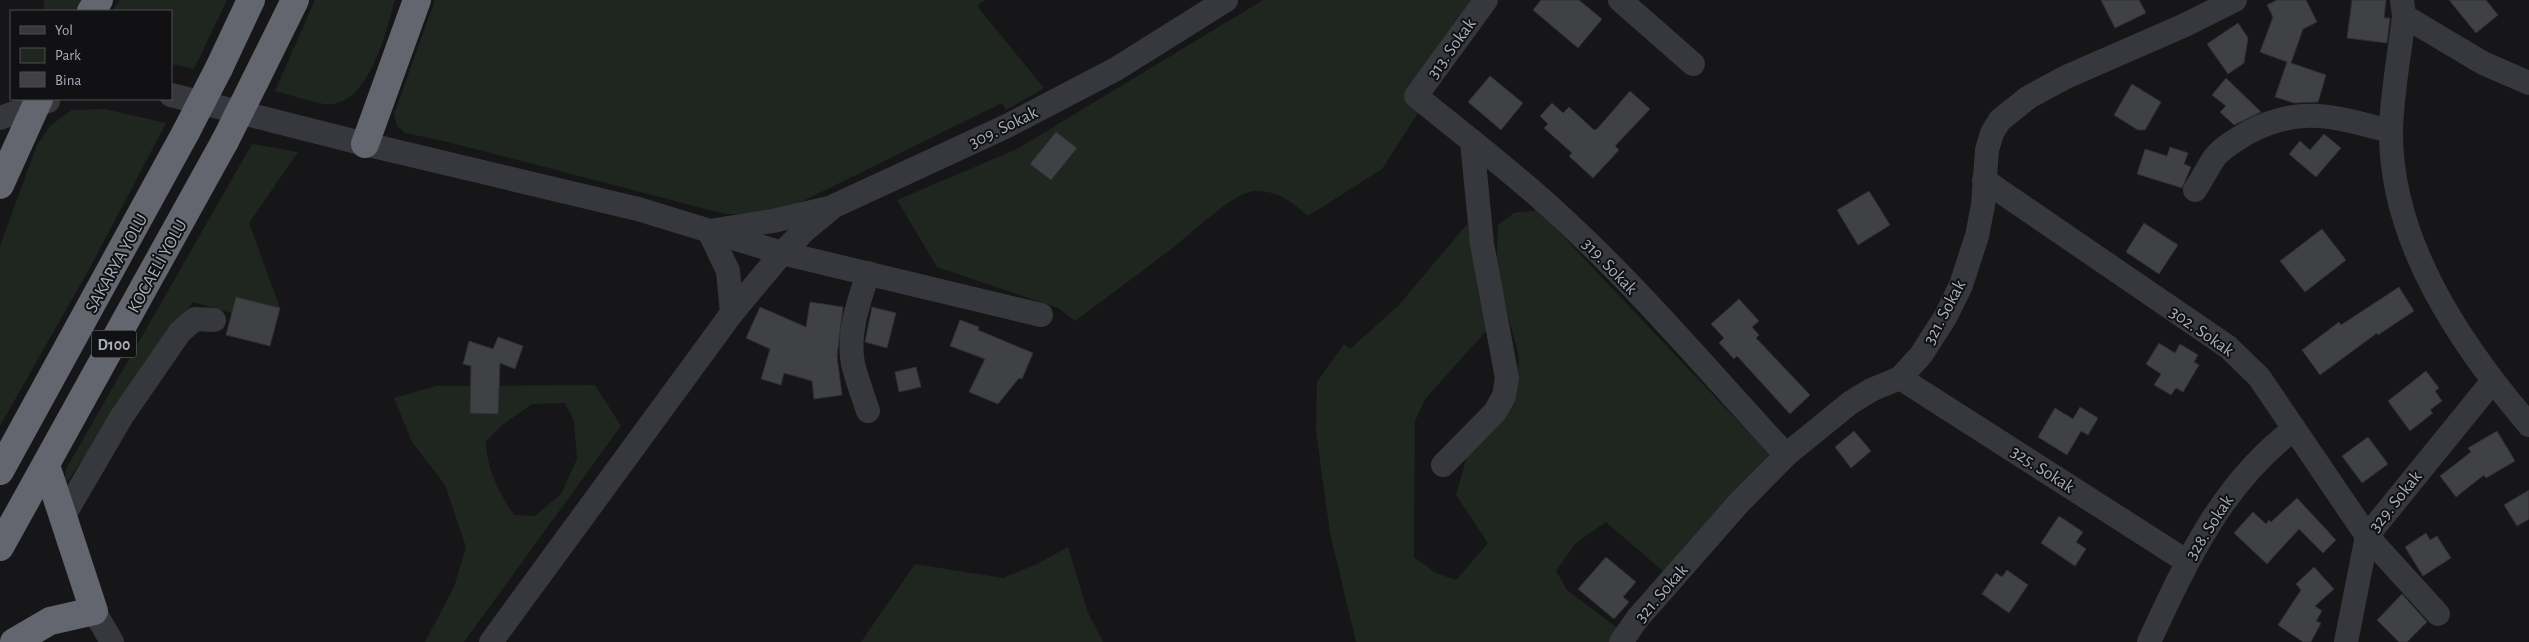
<svg xmlns="http://www.w3.org/2000/svg" width="2529" height="642" font-family="'Alegreya Sans',sans-serif">
<style>
.green{fill:#1e261f;fill-rule:evenodd}
.building{fill:#404145;stroke:#303034}
.lines{fill:none;stroke-linecap:round;stroke-linejoin:round}
.minor{stroke:#37383d;stroke-width:24}
.highway{stroke:#63666e;stroke-width:28}
.highway-bridge{stroke:#63666e;stroke-width:28}
.labels{text-anchor:middle;stroke-width:4;stroke-linejoin:round;paint-order:stroke}
.shield{fill:#111113;stroke:#7b7e86;stroke-width:1}
.shield-label{font-size:16px;font-weight:bold;fill:#a8adb8}
.street-label{font-size:18px;fill:#a8adb8;stroke:#111113}
</style>
<rect width="100%" height="100%" fill="#161618"/>
<g class="green">
<polygon points="44,0 83,0 76,11 44,11"/>
<polygon points="120,0 227,0 194,69 171,64 171,11 112,11"/>
<path d="M 315,0 L 395,0 C 386,31 369,109 324,104 C 308,101 291,95 275,91 Z"/>
<polygon points="435,0 985,0 977,6 1044,88 1006,110 1002,103 799,203 757,214 725,214 448,142 405,133 397,126 394,114"/>
<path d="M 1263,0 L 1474,0 L 1409,91 L 1405,102 L 1418,113 L 1382,169 L 1308,216 C 1292,202 1277,190 1254,191 C 1232,193 1189,236 1170,250 C 1139,274 1107,297 1075,321 L 1058,308 L 937,267 L 897,200 L 1017,149 Z"/>
<polygon points="105,109 166,123 92,264 0,426 0,246 37,145 51,125 72,110"/>
<polygon points="252,144 298,152 249,223 280,308 236,297 232,313 193,302 64,486 66,469"/>
<polygon points="1538,210 1769,454 1716,511 1664,572 1606,522 1576,543 1556,571 1567,590 1620,630 1612,642 1356,642 1330,533 1316,431 1317,382 1344,344 1350,349 1399,305 1467,224 1479,278 1487,330 1425,399 1415,421 1414,557 1436,573 1456,580 1488,543 1456,495 1467,456 1517,389 1519,357 1496,269 1498,225 1514,213"/>
<path d="M 595,385 L 621,426 L 464,642 L 425,642 L 454,587 L 466,547 L 445,485 L 412,442 L 394,398 L 436,386 ZM 565,403 L 574,421 L 577,459 L 561,494 L 535,516 L 514,515 C 498,490 487,471 486,441 L 502,425 L 532,404 Z"/>
<polygon points="1068,547 1088,613 1103,642 861,642 915,564 1003,578 1037,564"/>
</g>
<g class="building">
<polygon points="1541,0 1579,0 1602,19 1578,48 1533,10"/>
<polygon points="2101,0 2139,0 2146,13 2115,28"/>
<polygon points="2277,0 2306,0 2317,22 2303,29 2291,63 2326,75 2318,102 2294,103 2275,97 2287,62 2260,52 2273,17 2267,5"/>
<polygon points="2352,0 2386,0 2384,18 2390,18 2387,43 2347,38"/>
<polygon points="2449,0 2486,0 2498,15 2476,33"/>
<polygon points="2238,23 2248,38 2244,63 2228,74 2207,44"/>
<polygon points="1490,76 1523,103 1501,130 1468,102"/>
<polygon points="2226,78 2261,112 2234,125 2220,112 2226,106 2212,95"/>
<polygon points="2132,84 2161,102 2145,130 2138,130 2114,115"/>
<polygon points="1630,91 1650,109 1615,146 1619,150 1593,178 1569,156 1572,153 1544,128 1548,124 1540,116 1552,103 1563,113 1569,107 1594,130 1597,129"/>
<polygon points="1056,132 1077,148 1051,180 1030,164"/>
<polygon points="2324,134 2341,148 2316,177 2289,154 2300,141 2310,150"/>
<polygon points="2170,147 2188,153 2184,164 2191,167 2182,188 2137,174 2145,149 2167,156"/>
<polygon points="1869,191 1890,225 1858,245 1837,210"/>
<polygon points="2144,223 2178,245 2159,274 2126,252"/>
<polygon points="2322,229 2346,260 2305,292 2280,261"/>
<polygon points="2399,287 2414,311 2378,335 2377,333 2320,375 2302,350 2339,322 2341,325"/>
<polygon points="236,297 280,308 270,346 226,335"/>
<polygon points="1739,299 1759,321 1752,327 1759,335 1756,338 1810,395 1790,414 1737,356 1734,359 1719,343 1724,338 1711,324"/>
<polygon points="810,302 843,307 837,356 842,395 814,399 812,381 784,373 781,385 761,379 770,349 746,338 760,307 806,327"/>
<polygon points="872,307 896,313 887,348 865,342"/>
<polygon points="960,320 979,327 978,330 1033,353 1022,379 1019,378 998,404 969,392 985,359 950,346"/>
<polygon points="498,337 523,346 515,369 500,363 498,414 470,413 471,366 463,364 469,341 493,349"/>
<polygon points="2159,343 2175,353 2180,344 2198,355 2194,362 2199,365 2183,392 2176,388 2171,395 2154,385 2161,374 2146,364"/>
<polygon points="916,367 921,387 899,392 895,372"/>
<polygon points="2426,371 2439,388 2435,391 2442,401 2430,410 2433,413 2410,431 2388,401"/>
<polygon points="2080,407 2098,418 2088,435 2081,431 2067,455 2038,437 2055,408 2073,419"/>
<polygon points="1854,431 1871,451 1851,468 1835,447"/>
<polygon points="2497,431 2515,461 2486,478 2484,475 2456,497 2440,476 2471,452 2468,448"/>
<polygon points="2368,437 2388,464 2362,483 2342,456"/>
<polygon points="2529,490 2529,519 2517,526 2504,505"/>
<polygon points="2297,498 2336,540 2323,553 2299,529 2267,564 2234,533 2253,512 2266,524 2269,520 2271,522"/>
<polygon points="2059,516 2083,532 2076,542 2086,549 2075,566 2041,543"/>
<polygon points="2426,533 2430,540 2437,536 2451,558 2423,576 2405,547"/>
<polygon points="1606,557 1636,582 1623,597 1629,602 1614,619 1578,589"/>
<polygon points="2314,567 2334,589 2315,606 2322,611 2316,621 2321,623 2311,642 2303,642 2278,625 2301,590 2296,584"/>
<polygon points="2007,570 2028,585 2009,613 1982,594 1996,573 2002,577"/>
<polygon points="2402,594 2427,622 2407,642 2399,642 2377,620"/>
</g>
<g class="lines">
<g class="minor">
<path d="M 1486,0 L 1416,96 C 1464,135 1514,173 1559,215 C 1640,289 1712,375 1786,455"/>
<polyline points="1620,0 1693,64"/>
<path d="M 2402,0 L 2404,16 C 2400,52 2391,98 2391,133 C 2391,243 2461,345 2529,425"/>
<polyline points="2404,16 2483,63 2529,83"/>
<polyline points="171,95 365,144 638,209 782,253 1041,315"/>
<polyline points="0,118 48,101"/>
<polyline points="1984,180 2228,347 2259,377 2367,536 2438,614"/>
<path d="M 2195,190 C 2202,179 2208,167 2215,157 C 2224,146 2237,139 2249,132 C 2303,104 2336,118 2391,131"/>
<path d="M 868,273 C 859,302 847,333 853,364 C 857,380 863,396 868,411"/>
<polyline points="732,313 728,271 709,231 773,221 829,208"/>
<polyline points="1900,378 2186,561"/>
<polyline points="1443,465 1495,412 1504,396 1507,378 1482,244 1472,141"/>
<polyline points="63,517 122,416 180,332 195,319 214,320"/>
<polyline points="94,611 112,642"/>
<polyline points="491,642 732,313 782,253 805,230 834,206 1007,126 1116,69 1226,0"/>
<polyline points="1621,642 1637,619 1737,505 1786,455 1850,403 1871,390 1900,378 1921,355 1946,316 1961,285 1977,236 1983,205 1987,150 1992,133 2000,120 2029,97 2066,77 2185,25 2235,0"/>
<path d="M 2149,642 C 2186,562 2222,483 2294,429"/>
<polyline points="2346,642 2367,536 2492,382"/>
</g>
<g class="highway">
<polyline points="91,11 99,0"/>
<polyline points="219,68 251,0"/>
<polyline points="255,81 295,0"/>
<polyline points="365,144 417,0"/>
<polyline points="0,185 39,99"/>
<polyline points="0,471 186,132"/>
<polyline points="0,547 225,141"/>
<polyline points="14,642 50,621 94,611 46,465"/>
</g>
<g class="highway-bridge">
<polyline points="186,132 219,68"/>
<polyline points="225,141 255,81"/>
</g>
</g>
<g class="labels">
<rect class="shield" x="91.5" y="330.5" width="45" height="27" rx="4"/>
<g class="shield-label">
<text x="114" y="350">D100</text>
</g>
<g class="street-label">
<text transform="translate(1451 48) rotate(-54)" y="6">313. Sokak</text>
<text transform="translate(1003 127) rotate(-26)" y="6">309. Sokak</text>
<text transform="translate(116 263) rotate(-61)" y="6">SAKARYA YOLU</text>
<text transform="translate(157 266) rotate(-61)" y="6">KOCAELİ YOLU</text>
<text transform="translate(1610 266) rotate(46)" y="6">319. Sokak</text>
<text transform="translate(1944 312) rotate(-62)" y="6">321. Sokak</text>
<text transform="translate(2202 331) rotate(35)" y="6">302. Sokak</text>
<text transform="translate(2043 469) rotate(33)" y="6">325. Sokak</text>
<text transform="translate(2395 501) rotate(-51)" y="6">329. Sokak</text>
<text transform="translate(2209 527) rotate(-57)" y="6">328. Sokak</text>
<text transform="translate(1661 593) rotate(-49)" y="6">321. Sokak</text>
</g>
</g>
<rect x="10" y="10" width="162" height="90" fill="#111113" stroke="#4d4f55"/>
<rect x="20" y="26" width="25" height="8" fill="#37383d" stroke="#4d4f55"/>
<text x="55" y="35" font-size="15" fill="#a8adb8">Yol</text>
<rect x="20" y="48" width="25" height="15" fill="#1e261f" stroke="#4d4f55"/>
<text x="55" y="60" font-size="15" fill="#a8adb8">Park</text>
<rect x="20" y="72" width="25" height="15" fill="#404145" stroke="#4d4f55"/>
<text x="55" y="85" font-size="15" fill="#a8adb8">Bina</text>
</svg>
